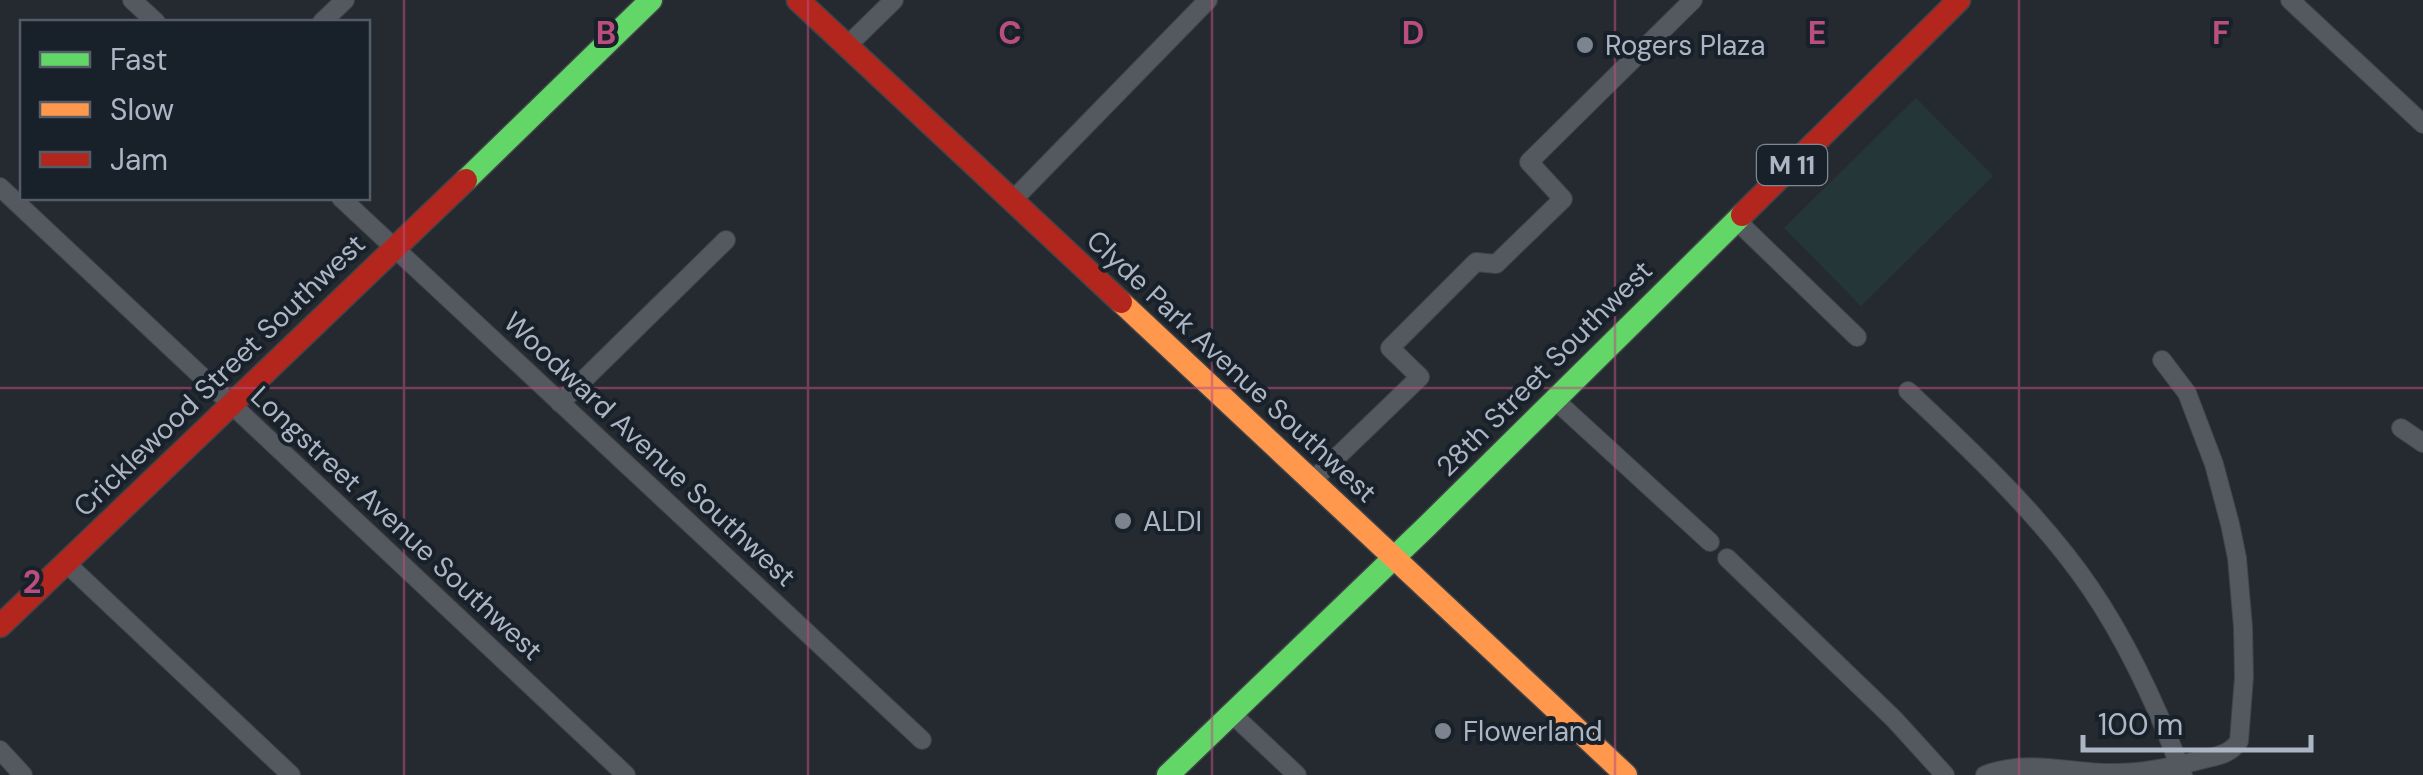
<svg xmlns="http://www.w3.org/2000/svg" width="2423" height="775" font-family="'DM Sans',sans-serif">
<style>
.green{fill:#243638}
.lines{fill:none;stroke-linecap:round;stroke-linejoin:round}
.street-casing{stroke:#404449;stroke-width:20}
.fast-casing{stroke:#404449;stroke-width:25}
.slow-casing{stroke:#404449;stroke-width:25}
.jam-casing{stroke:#404449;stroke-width:25}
.street{stroke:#54585f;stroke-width:18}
.fast{stroke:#63d668;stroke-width:22}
.slow{stroke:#ff974d;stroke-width:22}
.jam{stroke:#b3261e;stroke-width:22}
.grid{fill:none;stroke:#ba4f7f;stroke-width:2.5;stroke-opacity:0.55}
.poi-dot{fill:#7c8490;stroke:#18202a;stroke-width:4}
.labels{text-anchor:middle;stroke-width:8;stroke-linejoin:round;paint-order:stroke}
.shield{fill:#18202a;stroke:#808895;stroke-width:2.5}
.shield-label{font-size:25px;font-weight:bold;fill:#acb5c3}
.poi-label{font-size:28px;fill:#acb5c3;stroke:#18202a;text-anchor:start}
.street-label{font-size:28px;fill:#acb5c3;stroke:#18202a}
.grid-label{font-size:32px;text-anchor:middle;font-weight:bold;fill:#ba4f7f;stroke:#18202a;stroke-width:8;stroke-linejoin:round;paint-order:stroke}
</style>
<rect width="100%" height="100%" fill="#242a30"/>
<polygon class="green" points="1916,98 1993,176 1861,306 1784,228"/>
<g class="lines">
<g class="street-casing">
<g id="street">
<polyline points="132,0 156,22"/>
<polyline points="2290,0 2423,124"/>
<polyline points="322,22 345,0"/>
<polyline points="847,46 894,0"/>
<polyline points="0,187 626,775"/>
<polyline points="341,198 922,740"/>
<polyline points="1012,201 1208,0"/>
<polyline points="1736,220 1857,337"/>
<path d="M 1908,391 C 1971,450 2043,518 2091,589 C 2129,645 2159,711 2183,775"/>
<polyline points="1555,400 1710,542"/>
<polyline points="560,403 726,240"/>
<polyline points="2401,428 2423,443"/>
<polyline points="1312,481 1420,377 1390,348 1476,262 1496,264 1563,199 1529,162 1693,0"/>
<polyline points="1727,558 1894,719 1945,775"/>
<polyline points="66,563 291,775"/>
<polyline points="1231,713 1297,775"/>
<polyline points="0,750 23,775"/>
<path d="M 1985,775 C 2028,758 2071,774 2115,773 C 2143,773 2173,767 2200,760 C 2216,756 2230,755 2239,741 L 2244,677 L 2243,627 L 2237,558 L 2230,524 L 2214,464 L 2187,393 L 2162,360"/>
</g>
</g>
<g class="fast-casing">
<g id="fast">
<polyline points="466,180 651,0"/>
<polyline points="1168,775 1426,527 1742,215"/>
</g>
</g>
<g class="slow-casing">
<polyline id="slow" points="1121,302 1626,775"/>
</g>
<g class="jam-casing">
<g id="jam">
<polyline points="798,0 1121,302"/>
<polyline points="1742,215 1959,0"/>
<polyline points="0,626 466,180"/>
</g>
</g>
<use href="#street" class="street"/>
<use href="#fast" class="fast"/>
<use href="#slow" class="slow"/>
<use href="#jam" class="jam"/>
</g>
<path class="grid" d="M 404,0 L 404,775M 808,0 L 808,775M 1212,0 L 1212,775M 1615,0 L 1615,775M 2019,0 L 2019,775M 0,388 L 2423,388"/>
<g class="poi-dot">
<circle cx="1585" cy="45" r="10"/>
<circle cx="1123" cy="521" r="10"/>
<circle cx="1443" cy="731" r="10"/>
</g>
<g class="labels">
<rect class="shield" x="1757" y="145" width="70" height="40" rx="8"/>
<g class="shield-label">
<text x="1792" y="174">M 11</text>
</g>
<g class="poi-label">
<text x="1605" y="55">Rogers Plaza</text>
<text x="1143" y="531">ALDI</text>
<text x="1463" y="741">Flowerland</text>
</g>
<g class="street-label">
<text transform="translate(1232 366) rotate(43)" y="10">Clyde Park Avenue Southwest</text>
<text transform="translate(1544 368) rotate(-45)" y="10">28th Street Southwest</text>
<text transform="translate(219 375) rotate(-44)" y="10">Cricklewood Street Southwest</text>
<text transform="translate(650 449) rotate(43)" y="10">Woodward Avenue Southwest</text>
<text transform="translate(397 523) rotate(43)" y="10">Longstreet Avenue Southwest</text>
</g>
</g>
<g class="grid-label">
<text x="606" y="44">B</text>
<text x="1010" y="44">C</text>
<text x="1413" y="44">D</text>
<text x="1817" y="44">E</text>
<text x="2221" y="44">F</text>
<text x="32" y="593">2</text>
</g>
<rect x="20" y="20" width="350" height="180" fill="#18202a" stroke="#535c67" stroke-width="2.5"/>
<rect x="40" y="52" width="50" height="15" fill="#63d668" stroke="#535c67" stroke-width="2.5"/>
<text x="110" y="70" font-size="30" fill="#acb5c3">Fast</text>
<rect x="40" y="102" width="50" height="15" fill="#ff974d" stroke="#535c67" stroke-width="2.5"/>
<text x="110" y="120" font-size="30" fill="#acb5c3">Slow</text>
<rect x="40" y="152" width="50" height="15" fill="#b3261e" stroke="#535c67" stroke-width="2.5"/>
<text x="110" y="170" font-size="30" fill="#acb5c3">Jam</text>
<path d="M2083 735v15h228v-15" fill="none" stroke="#acb5c3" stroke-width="5"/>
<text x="2098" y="735" font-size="30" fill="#acb5c3" stroke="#18202a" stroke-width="8" paint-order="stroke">100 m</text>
</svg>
